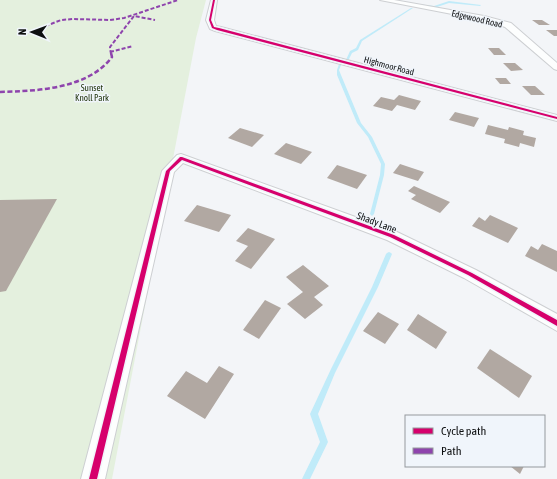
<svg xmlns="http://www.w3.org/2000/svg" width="557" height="479" font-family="'Asap Condensed',sans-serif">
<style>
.green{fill:#e4f0de}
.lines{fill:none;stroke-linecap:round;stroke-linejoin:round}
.stream{fill:#c0ebf9;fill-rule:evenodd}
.building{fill:#b1a8a2}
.minor-casing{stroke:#cdcfd2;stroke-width:2}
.minor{fill:#fdfefe;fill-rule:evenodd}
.quiet-far1{stroke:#8e44ad;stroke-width:2;stroke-dasharray:4 2;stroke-linecap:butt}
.quiet{stroke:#8e44ad;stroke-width:2.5;stroke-dasharray:5 2.5;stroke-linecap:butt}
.cycleway-casing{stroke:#f0f5fb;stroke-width:3}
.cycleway{fill:#d6006c;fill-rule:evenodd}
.labels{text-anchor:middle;stroke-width:3;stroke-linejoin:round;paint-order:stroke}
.far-street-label{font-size:9px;fill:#0d0f10;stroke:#f0f5fb}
.far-park-label{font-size:9px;fill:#21350c;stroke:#f0f5fb}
.street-label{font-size:10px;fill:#0d0f10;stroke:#f0f5fb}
</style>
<rect width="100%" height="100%" fill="#f3f5f8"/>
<polygon class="green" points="0,0 206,0 196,38 112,479 0,479"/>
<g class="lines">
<g class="stream">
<polygon points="449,1 481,5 480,6 449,3 434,8 416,5 417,4 434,6"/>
<polygon points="411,8 413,8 362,41 358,50 352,53 348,61 346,61 346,60 350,51 356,48 360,40"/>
<polygon points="339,64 341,65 339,70 341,75 361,123 372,137 385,164 384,175 374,214 372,216 370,214 380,175 381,164 368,137 357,123 337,75 337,70"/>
<polygon points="389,252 391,253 392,254 378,287 335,373 318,414 328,442 310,479 302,479 320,442 310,414 331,369 372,287 386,254 387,253"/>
</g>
</g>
<g class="building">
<polygon points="532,20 542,20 550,25 539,25"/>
<polygon points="546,30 557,30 557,36 554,36"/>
<polygon points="488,48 499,48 506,55 494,55"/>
<polygon points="503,63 515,63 523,70 511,71"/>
<polygon points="495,78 506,78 511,84 500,84"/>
<polygon points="522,86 535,86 545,95 531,95"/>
<polygon points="399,95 421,101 415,110 397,105 392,111 373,106 381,97 394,100"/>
<polygon points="455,112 479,118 474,127 449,120"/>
<polygon points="488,125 508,130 509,127 524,131 523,135 536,138 534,147 520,143 519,147 504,143 505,139 485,134"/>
<polygon points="240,128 264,135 252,147 228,138"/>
<polygon points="286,143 312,152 301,164 274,154"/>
<polygon points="400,164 424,172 418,181 393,173"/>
<polygon points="337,165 367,175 357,189 327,178"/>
<polygon points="414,186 450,202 440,213 411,199 416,195 408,191"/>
<polygon points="57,199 6,291 0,292 0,200"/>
<polygon points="197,205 231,215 219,232 184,221"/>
<polygon points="490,215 518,228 508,243 472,226 479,217 485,221"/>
<polygon points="248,228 275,239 251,269 235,261 248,246 236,241"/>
<polygon points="542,244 557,251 557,272 525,256 531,246 538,250"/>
<polygon points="303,265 329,286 314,297 323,305 305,319 287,304 303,292 286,277"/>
<polygon points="265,300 281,308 259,339 243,330"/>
<polygon points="378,312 399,324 385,344 363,331"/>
<polygon points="418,314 447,332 436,349 407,330"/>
<polygon points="490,349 532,376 519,398 477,368"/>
<polygon points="219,366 234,374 205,419 167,396 186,371 207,383"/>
<polygon points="510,466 524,466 520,474"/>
</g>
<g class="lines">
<g class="minor-casing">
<g id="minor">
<polygon points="211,0 217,0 214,20 216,26 221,27 557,115 557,121 215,31 210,29 206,20"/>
<polygon points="380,0 394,0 484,16 511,23 557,63 557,70 554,69 505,27 483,20"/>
<polygon points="181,154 397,232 476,270 557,314 557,331 464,278 387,240 183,163 174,172 105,479 81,479 162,171 177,155"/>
</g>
</g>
<use href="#minor" class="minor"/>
<g class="quiet-far1">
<polyline points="23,35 61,20 73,19 110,20 124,18 178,0"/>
<polyline points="110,52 133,46"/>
<polyline points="111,54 110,47 134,16 155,20"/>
</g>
<path class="quiet" d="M 0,92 C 37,91 88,89 112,57 L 111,53"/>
<g class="cycleway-casing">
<g id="cycleway">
<polygon points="213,0 215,0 211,20 214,27 219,28 557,117 557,119 217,30 212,28 209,20"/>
<polygon points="180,157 182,157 394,235 472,273 557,320 557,326 468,275 390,237 182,160 170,171 97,479 89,479 166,171"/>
</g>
</g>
<use href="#cycleway" class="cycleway"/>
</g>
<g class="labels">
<g class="far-street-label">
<text transform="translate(477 19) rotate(13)" y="3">Edgewood Road</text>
<text transform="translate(389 66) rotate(15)" y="3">Highmoor Road</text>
</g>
<g class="far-park-label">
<text x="92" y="91">Sunset<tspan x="92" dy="10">Knoll Park</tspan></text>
</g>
<g class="street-label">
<text transform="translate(377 222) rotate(21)" y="4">Shady Lane</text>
</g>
</g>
<rect x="405" y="415" width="140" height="52" fill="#f0f5fb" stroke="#95999d"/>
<rect x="413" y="428" width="20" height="6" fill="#d6006c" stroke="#95999d"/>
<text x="441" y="435" font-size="12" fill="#0d0f10">Cycle path</text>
<rect x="413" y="448" width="20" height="6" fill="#8e44ad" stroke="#95999d"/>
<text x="441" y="455" font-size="12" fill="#0d0f10">Path</text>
<g transform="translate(32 32) rotate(271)" stroke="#f0f5fb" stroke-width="3" paint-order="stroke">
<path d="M0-3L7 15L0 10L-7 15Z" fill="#0d0f10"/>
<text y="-6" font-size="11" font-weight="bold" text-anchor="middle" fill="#0d0f10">N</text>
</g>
</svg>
